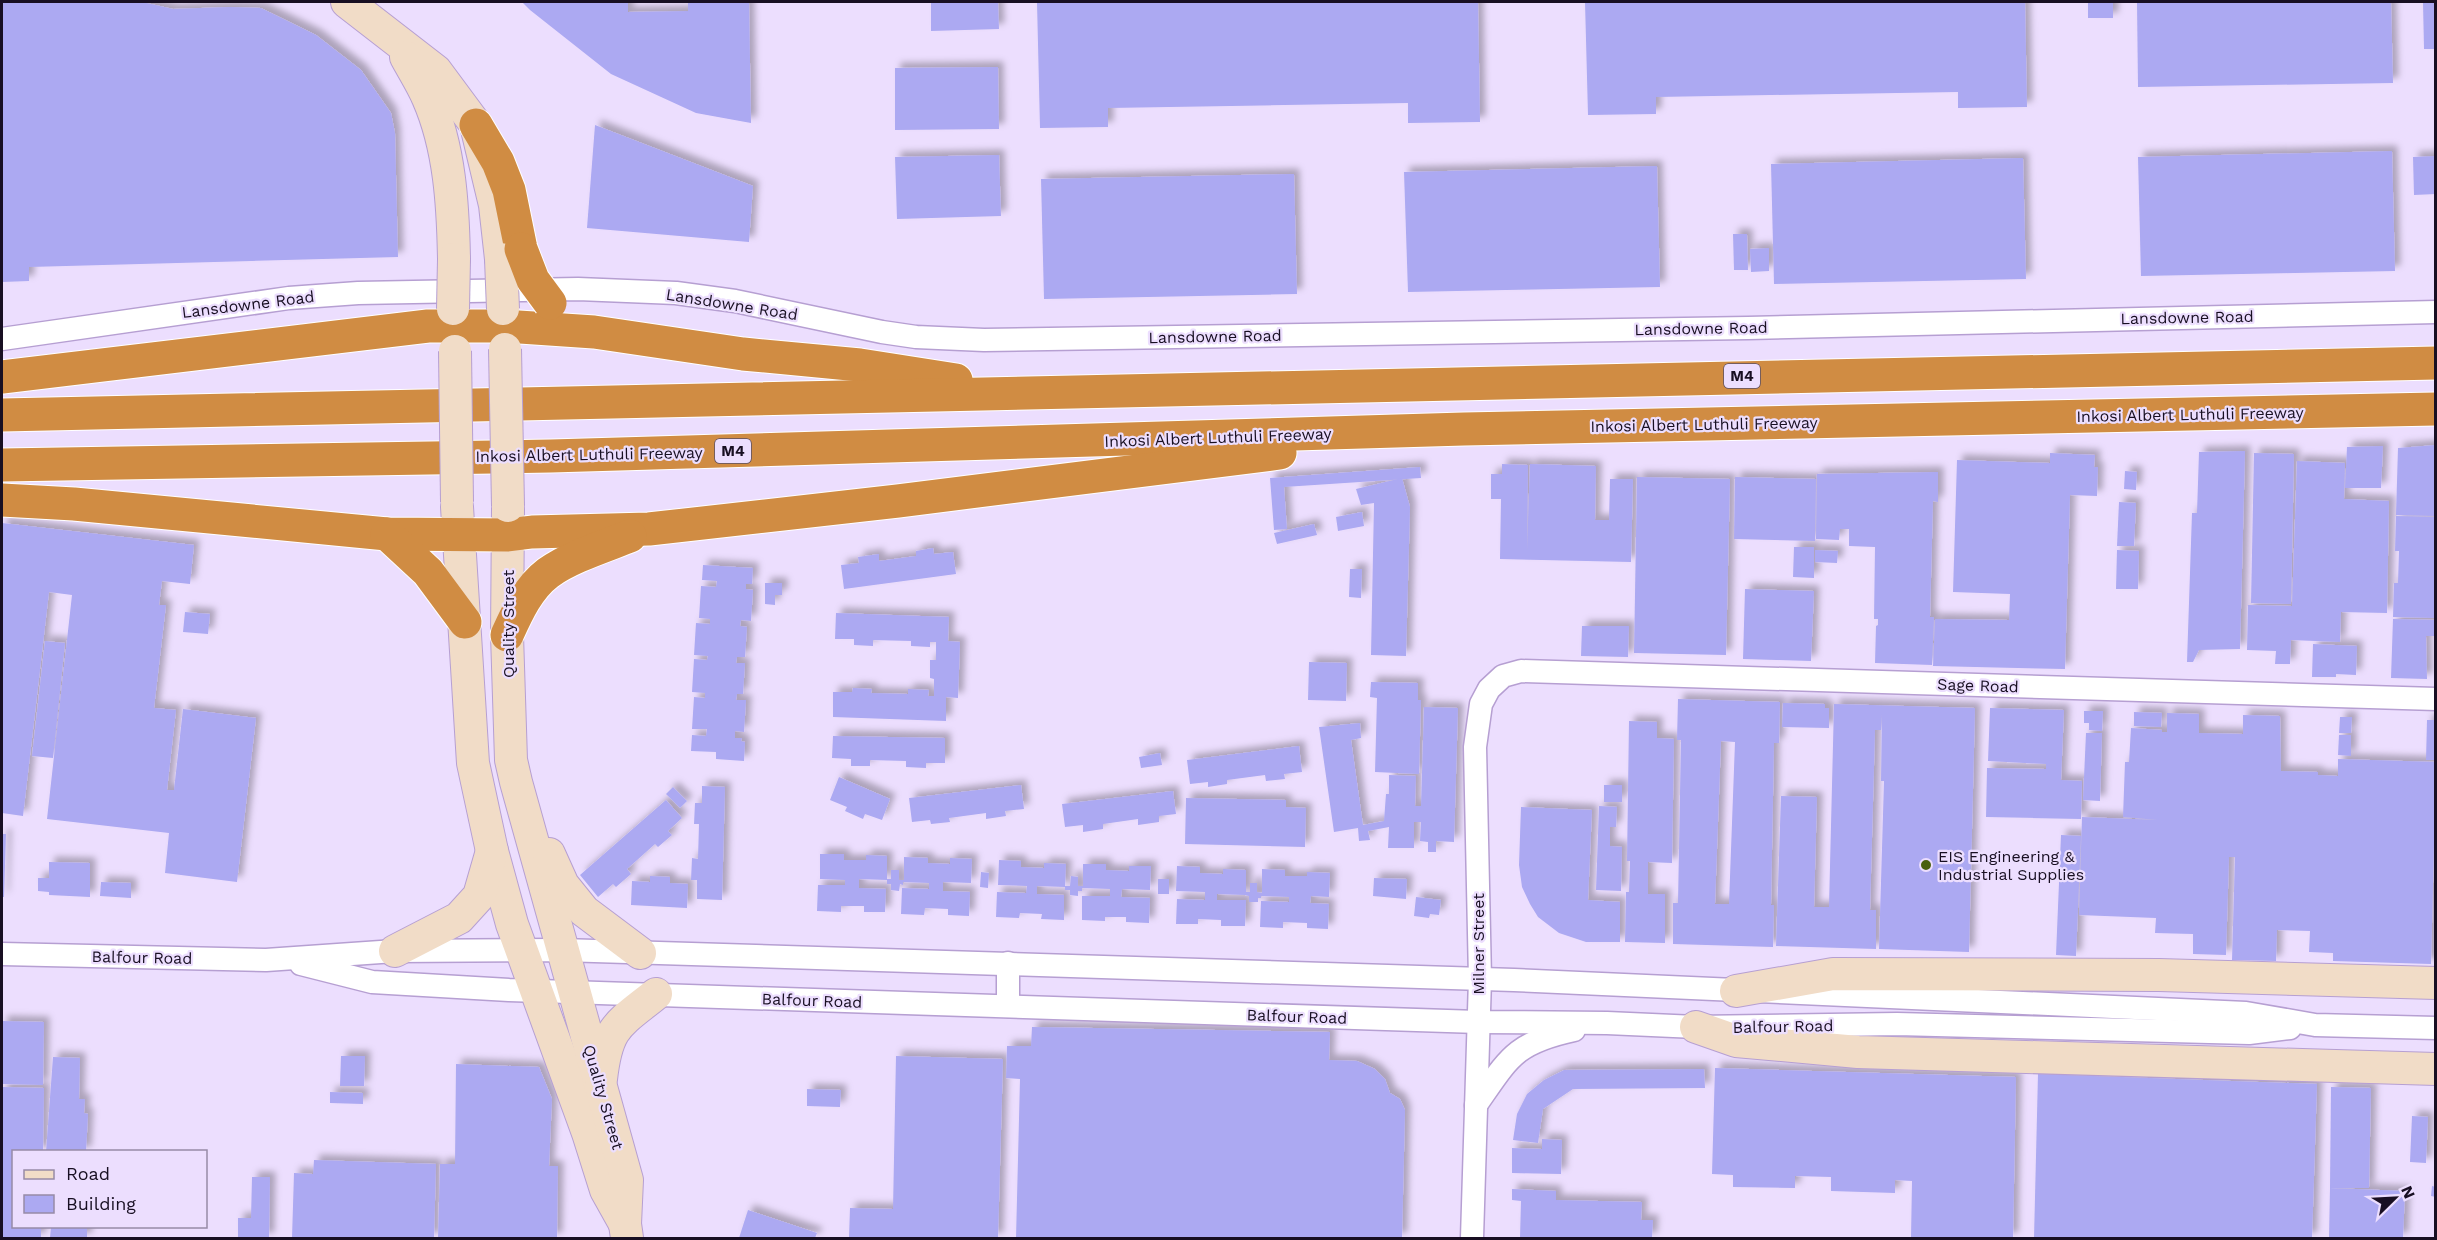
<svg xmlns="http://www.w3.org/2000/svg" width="2437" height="1240" font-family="'Work Sans',sans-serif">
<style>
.building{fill:#aca9f2;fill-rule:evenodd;filter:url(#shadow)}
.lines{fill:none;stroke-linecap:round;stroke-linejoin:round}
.street-casing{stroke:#b69fd2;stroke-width:25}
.secondary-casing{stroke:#b69fd2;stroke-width:34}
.highway-casing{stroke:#fff;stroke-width:35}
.street{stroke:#fff;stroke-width:22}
.secondary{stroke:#f1dcc7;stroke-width:32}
.highway{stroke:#d08c43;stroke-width:33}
.secondary-bridge-casing{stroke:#b69fd2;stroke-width:34;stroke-linecap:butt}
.highway-bridge-casing{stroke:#fff;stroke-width:35;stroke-linecap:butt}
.secondary-bridge{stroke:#f1dcc7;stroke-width:32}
.highway-bridge{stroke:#d08c43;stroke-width:33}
.poi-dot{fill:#49600d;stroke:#ecdefe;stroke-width:2}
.labels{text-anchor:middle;stroke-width:4.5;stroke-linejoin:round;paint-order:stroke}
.shield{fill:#ecdefe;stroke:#584d64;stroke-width:1.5}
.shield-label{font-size:15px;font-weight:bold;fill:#180f22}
.street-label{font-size:16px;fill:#180f22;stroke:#ecdefe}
.poi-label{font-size:16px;fill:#180f22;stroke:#ecdefe;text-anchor:start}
</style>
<defs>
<filter id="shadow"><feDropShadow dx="5.5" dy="-5.5" stdDeviation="3" flood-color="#0004"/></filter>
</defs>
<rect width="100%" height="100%" fill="#ecdefe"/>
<g class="building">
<polygon points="2,2 142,2 173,9 230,7 261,8 316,35 361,70 391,113 395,133 398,257 29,267 29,281 2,282"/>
<polygon points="522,2 628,2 628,12 688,11 688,2 749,2 751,123 696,113 611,74 530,10"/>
<polygon points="931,2 998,2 999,29 931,31"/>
<polygon points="1037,2 1478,2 1480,122 1408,123 1408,103 1108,108 1108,127 1040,128"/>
<polygon points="1585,2 2025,2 2027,107 1958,108 1958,92 1656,97 1656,114 1588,115"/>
<rect x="2088" y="2" width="25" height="16"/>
<polygon points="2137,2 2391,2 2393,83 2138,87"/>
<polygon points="2423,2 2436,2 2436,49 2424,49"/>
<polygon points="998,67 999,129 895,130 895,68"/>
<polygon points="595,125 753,186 749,242 587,228"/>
<polygon points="2392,151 2395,271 2141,276 2138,157"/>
<polygon points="999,155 1001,216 897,219 895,157"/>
<polygon points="2436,156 2436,194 2414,195 2413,157"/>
<polygon points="2023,158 2026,279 1774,284 1771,164"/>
<polygon points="1657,166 1660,287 1408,292 1404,172"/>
<polygon points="1294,174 1297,294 1044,299 1041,179"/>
<polygon points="1733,234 1747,234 1748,270 1734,270"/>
<polygon points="1769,248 1769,271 1751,272 1750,249"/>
<polygon points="2436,445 2436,516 2396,515 2398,448"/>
<polygon points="2383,446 2381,488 2345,488 2347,447"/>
<polygon points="2245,451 2240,649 2199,650 2193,662 2187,662 2192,513 2197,513 2199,452"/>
<polygon points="2050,453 2095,455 2094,467 2098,467 2097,496 2070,495 2065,669 1933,666 1935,619 2009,620 2010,594 1953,592 1957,460 2050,463"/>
<polygon points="2254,453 2294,454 2291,604 2251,603"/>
<polygon points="2297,461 2345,463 2344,499 2389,501 2387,613 2341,612 2340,642 2291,640 2290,664 2275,664 2276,651 2247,650 2248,605 2292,606"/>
<polygon points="1502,464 1528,465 1527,551 1530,464 1596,466 1595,520 1609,520 1610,479 1633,479 1631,562 1500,559 1501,499 1491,499 1491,474 1502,474"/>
<polygon points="1420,467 1421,478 1284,487 1287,529 1274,530 1270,478"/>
<polygon points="2125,471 2137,472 2136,490 2124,489"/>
<polygon points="1938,472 1938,502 1933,501 1930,617 1934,617 1932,665 1875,663 1876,626 1878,625 1878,619 1874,619 1875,547 1849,546 1849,529 1840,529 1839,540 1816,539 1817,474"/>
<polygon points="1637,477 1730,479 1726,655 1634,653"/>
<polygon points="1735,477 1816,479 1815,541 1734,539"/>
<polygon points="1402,478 1410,507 1406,656 1371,655 1374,503 1361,505 1356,489"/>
<polygon points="2119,502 2136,503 2134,546 2117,546"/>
<polygon points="1362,512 1364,526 1338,531 1336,517"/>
<polygon points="2396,516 2436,517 2436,618 2393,617 2394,583 2398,583 2399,551 2395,551"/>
<polygon points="2,523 194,545 190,584 162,581 159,605 166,605 154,708 176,710 167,790 174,790 183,709 256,718 237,882 165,873 169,833 47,819 72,595 49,592 23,816 2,813"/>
<polygon points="1314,524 1317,535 1277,544 1274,533"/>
<polygon points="1794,547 1814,547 1814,578 1793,577"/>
<polygon points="933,548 934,554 953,552 956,574 844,589 841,565 859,563 858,557 879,554 879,561 916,556 916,551"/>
<polygon points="1815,550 1838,551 1837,563 1815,562"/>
<polygon points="2117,550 2139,551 2138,589 2116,589"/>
<polygon points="703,565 753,568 752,584 746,584 746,589 753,590 751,621 741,620 740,626 747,627 745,657 737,657 736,663 745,663 743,694 737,694 736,700 746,700 744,732 735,731 735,738 742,738 741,741 745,742 744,761 716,759 716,752 691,751 692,735 706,736 707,729 692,729 694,697 705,698 705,693 692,692 694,659 707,660 708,656 694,655 696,623 710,624 710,619 699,618 701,586 716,587 717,581 702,580"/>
<polygon points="1350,569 1362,569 1361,598 1349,597"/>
<polygon points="765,583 782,583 782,595 775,595 775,605 765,604"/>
<polygon points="1745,589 1814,591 1811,661 1743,659"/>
<polygon points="185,612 210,614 208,634 183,632"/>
<polygon points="836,613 949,617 948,641 960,642 958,698 946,697 946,721 833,717 833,692 852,692 853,688 872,689 871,693 908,694 908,689 929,690 928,696 934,696 934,679 930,678 930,660 936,660 936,642 930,642 930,647 911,646 911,641 873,640 873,646 854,645 854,639 835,639"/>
<polygon points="2393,619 2436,620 2436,636 2426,636 2427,679 2391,678"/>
<polygon points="1582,626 1629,626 1628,657 1581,656"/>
<polygon points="45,641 65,643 53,758 32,756"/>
<polygon points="2313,644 2357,646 2356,675 2336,674 2336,677 2312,677"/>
<polygon points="1309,662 1347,663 1346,701 1308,700"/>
<polygon points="1371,682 1418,683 1418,700 1421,700 1419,774 1375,772 1377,698 1370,697"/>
<path d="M 1678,699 L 1780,702 L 1779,743 L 1774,743 L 1771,905 L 1774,905 L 1773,947 L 1673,944 L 1673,903 L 1678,903 L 1681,740 L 1677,740 ZM 1721,741 L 1735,742 L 1729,904 L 1715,904 Z"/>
<polygon points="1783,703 1825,704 1825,708 1829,708 1829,728 1782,727"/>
<polygon points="1834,704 1975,708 1969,952 1879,949 1884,781 1881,781 1882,714 1881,730 1875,730 1870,910 1876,910 1876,949 1776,946 1781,796 1817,797 1814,907 1829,907"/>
<polygon points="1424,707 1458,708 1454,842 1436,841 1436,852 1428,852 1428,842 1420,841 1421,822 1414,822 1414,848 1388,848 1389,827 1368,831 1370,840 1359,841 1358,828 1334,832 1319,727 1360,723 1361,738 1351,740 1363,825 1384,821 1386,794 1389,794 1389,775 1416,776 1415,806 1421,806"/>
<polygon points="1990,708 2064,710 2061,780 2082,781 2081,819 1986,817 1987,768 2046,769 2046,764 1988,761"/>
<polygon points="2084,711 2103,711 2102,731 2089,730 2089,723 2084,723"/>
<polygon points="2134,712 2162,713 2161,727 2134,726"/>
<polygon points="2167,713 2199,714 2199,733 2243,734 2243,715 2280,716 2281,771 2318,772 2318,775 2338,776 2338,759 2436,762 2431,964 2333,961 2333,953 2309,952 2310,931 2277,930 2276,961 2232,960 2235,857 2229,857 2226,955 2193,954 2193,934 2155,933 2156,918 2079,915 2082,817 2158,820 2123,817 2125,762 2129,762 2131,728 2162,730 2162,732 2167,732"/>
<polygon points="2340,717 2352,717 2351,733 2339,733"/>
<polygon points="2427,720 2436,720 2436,760 2426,760"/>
<polygon points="1629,721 1657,722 1657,738 1674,739 1672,863 1648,862 1648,894 1665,894 1665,943 1625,942 1626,892 1629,892 1630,861 1627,861"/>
<polygon points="2086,733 2102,733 2100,801 2083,800"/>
<polygon points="2339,735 2351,735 2351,756 2338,755"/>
<polygon points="833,736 945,738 945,763 926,763 926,768 906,767 906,761 870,760 870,766 851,766 851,759 832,758"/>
<polygon points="1299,746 1302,772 1284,774 1285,779 1266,781 1265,775 1227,780 1227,784 1208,787 1208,782 1190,784 1187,760"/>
<polygon points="1160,753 1162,765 1141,768 1139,757"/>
<polygon points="839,777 890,799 882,820 865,814 863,819 845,811 847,807 830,800"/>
<polygon points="1021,785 1024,809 1005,811 1006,816 986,819 986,813 949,818 950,822 931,824 930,820 912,822 909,798"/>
<rect x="1604" y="785" width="18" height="17"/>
<polygon points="702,786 725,787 722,900 697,899 697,880 691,880 692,858 698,859 699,824 694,824 695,803 702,803"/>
<polygon points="673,787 687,801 680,808 666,794"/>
<polygon points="1173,791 1176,814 1159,816 1159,822 1138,825 1138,819 1103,824 1103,829 1083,832 1083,825 1065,827 1062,804"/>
<polygon points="1186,798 1286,800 1286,807 1306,808 1305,847 1185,844"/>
<polygon points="666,800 682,818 668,831 672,835 658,847 655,844 627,869 631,874 616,887 613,884 598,897 580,875"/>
<polygon points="1599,806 1617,807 1616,827 1610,827 1610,846 1622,847 1621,891 1596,890"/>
<polygon points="1521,807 1592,810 1588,900 1620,902 1620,942 1586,942 1559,933 1538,917 1530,904 1522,887 1519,865"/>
<polygon points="2,834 6,834 4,897 2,897"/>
<polygon points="2061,835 2081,836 2076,956 2056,955"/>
<polygon points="820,854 844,854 844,860 866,860 866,855 887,856 887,880 859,879 859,888 886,889 885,912 864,912 864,906 841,906 841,912 817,911 818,885 845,885 845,880 820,879"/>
<polygon points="904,857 928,858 928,863 950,864 950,858 972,859 971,883 943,882 943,891 970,892 969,916 948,915 948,909 925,908 924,915 901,914 902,888 929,889 929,883 903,882 903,885 900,884 899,891 891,890 891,884 887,884 887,879 891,879 891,870 899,870 899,880 904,880"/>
<polygon points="999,860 1021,861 1021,867 1044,868 1044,863 1066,864 1065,887 1037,886 1037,894 1064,895 1064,920 1041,919 1042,914 1020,913 1019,918 996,917 997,892 1026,893 1027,886 998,885"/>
<polygon points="49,862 90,863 90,897 49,895 49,892 38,891 38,878 49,878"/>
<polygon points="1083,864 1106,864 1106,870 1129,871 1129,866 1151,866 1150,890 1122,889 1121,897 1150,898 1149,923 1126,922 1126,917 1105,917 1105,921 1082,920 1082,896 1110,896 1110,889 1082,888 1082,891 1078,891 1078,896 1070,895 1070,890 1065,890 1065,886 1070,886 1071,876 1078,877 1078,886 1083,886"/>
<polygon points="1177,866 1200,867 1200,873 1223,874 1223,869 1246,870 1246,892 1250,892 1250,883 1257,883 1257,892 1262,893 1262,869 1285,870 1285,876 1307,876 1307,872 1330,873 1329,897 1311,896 1310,903 1329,904 1328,929 1307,928 1307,923 1283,922 1283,928 1260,927 1261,901 1289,902 1289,897 1261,896 1261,898 1258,898 1258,902 1249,902 1249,896 1245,895 1217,894 1217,900 1246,900 1245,926 1221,926 1221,920 1198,919 1198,924 1176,924 1177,899 1205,900 1205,892 1176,891"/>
<polygon points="981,872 989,873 988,888 980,887"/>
<polygon points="650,876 670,877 670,883 688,884 687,908 631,905 632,881 650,882"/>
<polygon points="1374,878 1407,879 1406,899 1373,896"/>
<rect x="1158" y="879" width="11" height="15"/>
<polygon points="101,882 131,883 131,898 100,896"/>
<polygon points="1416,897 1441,900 1439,915 1430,914 1429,918 1414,916"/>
<polygon points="2,1021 44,1022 43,1085 2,1084"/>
<polygon points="1032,1027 1330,1032 1329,1060 1357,1061 1375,1069 1385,1079 1390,1093 1400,1099 1405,1110 1402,1238 1016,1238 1020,1079 1006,1078 1007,1046 1031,1046"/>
<polygon points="341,1056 365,1056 364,1086 340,1086"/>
<polygon points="896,1056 1003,1059 998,1238 849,1238 850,1208 893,1209"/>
<polygon points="53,1057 80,1058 79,1099 85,1099 84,1113 88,1114 86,1152 46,1152"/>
<polygon points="456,1064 539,1067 552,1099 549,1166 558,1166 557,1238 438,1238 440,1164 455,1164"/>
<polygon points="1715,1068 2016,1077 2013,1238 1911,1238 1912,1181 1895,1180 1895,1193 1831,1191 1831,1177 1795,1176 1795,1188 1733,1187 1733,1175 1712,1174"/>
<polygon points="1704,1069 1705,1088 1573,1089 1543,1109 1538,1143 1513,1140 1517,1114 1527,1094 1544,1080 1564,1070"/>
<polygon points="2038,1074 2317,1084 2312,1238 2034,1238"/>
<polygon points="2,1087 44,1088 43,1152 14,1152 14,1227 41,1227 41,1238 2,1238"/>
<polygon points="2331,1087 2371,1088 2369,1188 2330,1188"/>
<polygon points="807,1089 841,1090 840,1107 807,1106"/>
<polygon points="330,1092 363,1093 363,1104 330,1103"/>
<polygon points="2412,1116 2428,1117 2426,1163 2410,1162"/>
<polygon points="1542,1139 1562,1140 1561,1174 1512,1173 1512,1148 1542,1149"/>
<polygon points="314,1160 436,1164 434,1238 292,1238 294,1173 313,1174"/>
<polygon points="252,1177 270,1177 269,1238 238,1238 238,1218 251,1218"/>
<polygon points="2432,1186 2436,1187 2436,1197 2431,1196"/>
<polygon points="2330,1188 2405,1191 2403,1238 2329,1238"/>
<polygon points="1512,1189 1556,1191 1556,1200 1642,1202 1641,1220 1653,1220 1652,1238 1520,1238 1521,1201 1512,1200"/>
<polygon points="748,1210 817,1233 815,1238 739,1238"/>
<polygon points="51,1227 87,1227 87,1238 50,1238"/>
</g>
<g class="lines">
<g class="street-casing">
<g id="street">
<polyline points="2,339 289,298 358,293 578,289 676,293 735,301 882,332 916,337 984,340 1748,328 2436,312"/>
<polyline points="2,954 266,960 395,951 562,950 1514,980 2246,1013 2315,1025 2436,1028"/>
<polyline points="1008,963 1008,1006"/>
<polyline points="301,964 372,982 509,990 1478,1022 1607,1023 1696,1027 1897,1024 2249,1033 2290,1028"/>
<path d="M 1476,1105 C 1509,1058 1514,1043 1574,1030"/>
<polyline points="1472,1238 1480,979 1475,747 1481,704 1489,689 1503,676 1521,671 2436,699"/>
</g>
</g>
<g class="secondary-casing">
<g id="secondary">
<polyline points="347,2 436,71 476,125 495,205 501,259"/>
<path d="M 406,57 C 413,70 422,84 428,98 C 450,148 453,206 454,259"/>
<polyline points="457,507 473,763 492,851 512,924 588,1133 606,1190 625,1224"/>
<polyline points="508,509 507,635 511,760 516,782 627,1180 625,1224 627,1238"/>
<polyline points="549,854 563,885 584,911 640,953"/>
<polyline points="395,951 459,918 479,896 492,851"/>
<polyline points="1736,991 1833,974 2159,975 2436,983"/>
<polyline points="1696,1027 1736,1041 1858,1052 2436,1069"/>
<path d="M 601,1079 C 607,1027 617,1025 656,994"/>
</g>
</g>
<g class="highway-casing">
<g id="highway">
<polyline points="476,125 498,162 509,190 521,249"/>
<polyline points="2,377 428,326 504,326 594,332 743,354 860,365 956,380"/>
<path d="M 2,415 C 813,398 1624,377 2436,363"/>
<polyline points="2,465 551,456 1464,429 2436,409"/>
<polyline points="2,500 74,504 387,534 508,535 532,532 649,529 898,501 1280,453"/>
<polyline points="387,534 428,572 465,622"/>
<path d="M 507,635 C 517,613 528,588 548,573 C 570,557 605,546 630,536"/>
</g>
</g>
<use href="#street" class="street"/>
<use href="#secondary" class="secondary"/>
<use href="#highway" class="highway"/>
<g class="secondary-bridge-casing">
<g id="secondary-bridge">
<polyline points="501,259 503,309"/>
<polyline points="453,309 454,259"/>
<polyline points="505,349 508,506"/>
<polyline points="455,351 457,502"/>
</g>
</g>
<g class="highway-bridge-casing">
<polyline id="highway-bridge" points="521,249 533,280 550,303"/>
</g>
<use href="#secondary-bridge" class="secondary-bridge"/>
<use href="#highway-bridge" class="highway-bridge"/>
</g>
<circle class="poi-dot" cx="1926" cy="865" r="6"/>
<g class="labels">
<g class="shield">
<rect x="1724" y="364" width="36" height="24" rx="4.5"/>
<rect x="715" y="439" width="36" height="24" rx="4.5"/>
</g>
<g class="shield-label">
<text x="1742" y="381">M4</text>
<text x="733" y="456">M4</text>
</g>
<g class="street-label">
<text transform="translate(248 304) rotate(-7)" y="6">Lansdowne Road</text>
<text transform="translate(732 304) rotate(9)" y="6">Lansdowne Road</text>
<text transform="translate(2187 317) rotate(-1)" y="6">Lansdowne Road</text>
<text transform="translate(1701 328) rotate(-1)" y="6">Lansdowne Road</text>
<text transform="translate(1215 336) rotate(-1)" y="6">Lansdowne Road</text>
<text transform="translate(2190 414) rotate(-1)" y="6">Inkosi Albert Luthuli Freeway</text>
<text transform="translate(1704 424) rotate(-1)" y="6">Inkosi Albert Luthuli Freeway</text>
<text transform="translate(1218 437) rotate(-2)" y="6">Inkosi Albert Luthuli Freeway</text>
<text transform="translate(589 454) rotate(-1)" y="6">Inkosi Albert Luthuli Freeway</text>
<text transform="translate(508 624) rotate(-90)" y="6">Quality Street</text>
<text transform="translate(1978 685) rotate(2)" y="6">Sage Road</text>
<text transform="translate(1478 944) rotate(-90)" y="6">Milner Street</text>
<text transform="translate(142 957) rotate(1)" y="6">Balfour Road</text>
<text transform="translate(812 1000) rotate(2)" y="6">Balfour Road</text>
<text transform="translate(1297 1016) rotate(2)" y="6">Balfour Road</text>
<text transform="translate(1783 1026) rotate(-1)" y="6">Balfour Road</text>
<text transform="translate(604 1097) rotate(74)" y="6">Quality Street</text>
</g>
<g class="poi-label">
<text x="1938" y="862">EIS Engineering &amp;<tspan x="1938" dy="18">Industrial Supplies</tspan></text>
</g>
</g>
<rect width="2437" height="1240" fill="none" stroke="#180f22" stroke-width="6"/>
<rect x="12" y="1150" width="195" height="78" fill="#ecdefe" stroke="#978ba6" stroke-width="1.5"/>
<rect x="24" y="1170" width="30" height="9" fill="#f1dcc7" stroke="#978ba6" stroke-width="1.5"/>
<text x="66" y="1180" font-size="18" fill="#180f22">Road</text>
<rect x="24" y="1195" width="30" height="18" fill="#aca9f2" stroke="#978ba6" stroke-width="1.5"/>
<text x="66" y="1210" font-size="18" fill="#180f22">Building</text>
<g transform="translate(2395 1198) rotate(66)" stroke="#ecdefe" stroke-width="4.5" paint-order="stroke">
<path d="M0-4.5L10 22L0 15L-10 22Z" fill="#180f22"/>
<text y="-9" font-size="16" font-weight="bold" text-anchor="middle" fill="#180f22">N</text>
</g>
</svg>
